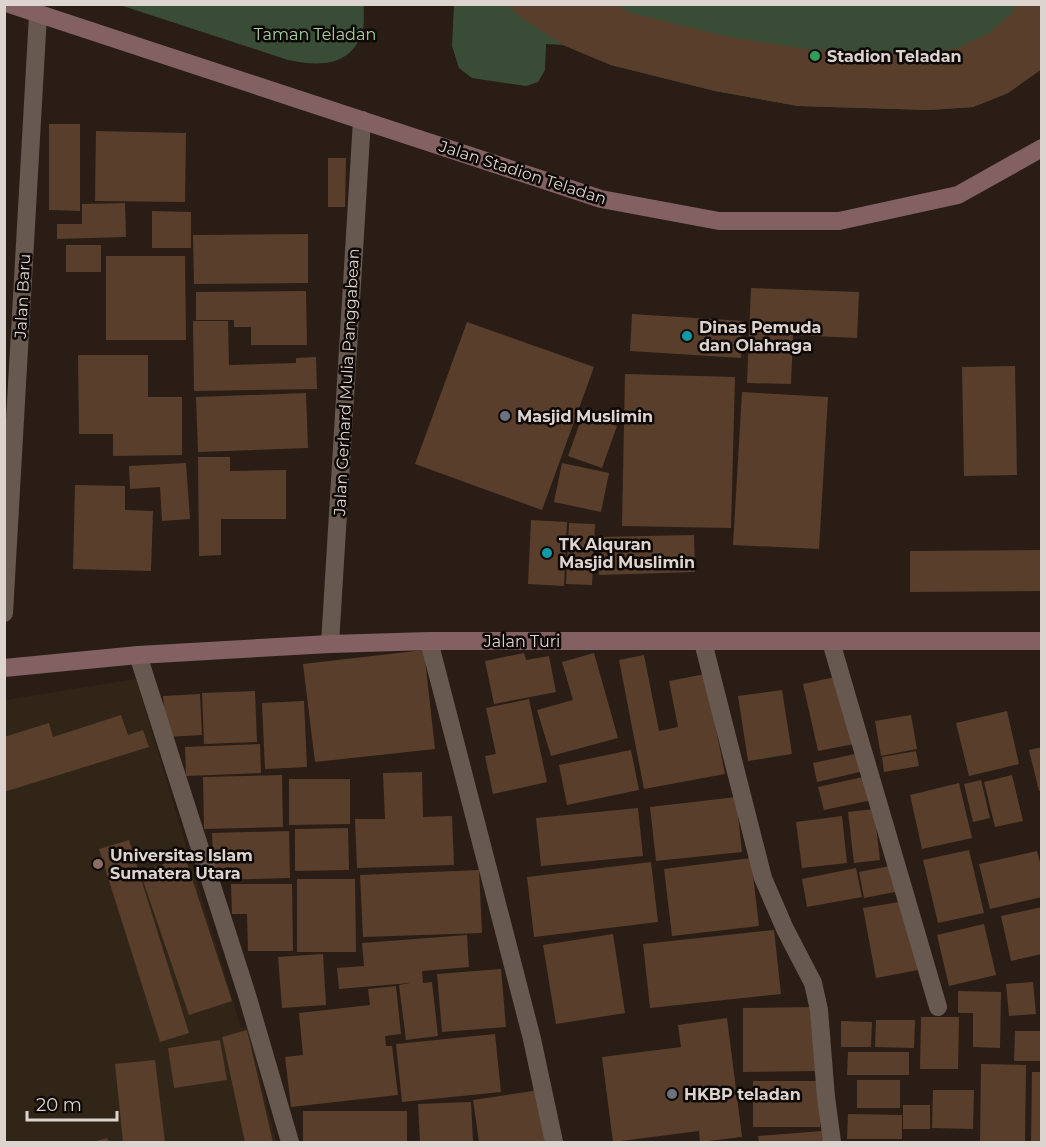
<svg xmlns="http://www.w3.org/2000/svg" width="1046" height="1147" font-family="Montserrat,sans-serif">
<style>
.education{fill:#312517}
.green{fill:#394d36}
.building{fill:#593e2b}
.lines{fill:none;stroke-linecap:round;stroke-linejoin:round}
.street{stroke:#675850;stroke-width:18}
.secondary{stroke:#836062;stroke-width:18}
.leisure-dot{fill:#2e9e5b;stroke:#0e0906;stroke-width:2}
.culture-dot{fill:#0f9aa8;stroke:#0e0906;stroke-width:2}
.worship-dot{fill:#6b7280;stroke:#0e0906;stroke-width:2}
.education-dot{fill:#8d6e63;stroke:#0e0906;stroke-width:2}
.labels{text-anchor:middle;stroke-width:5;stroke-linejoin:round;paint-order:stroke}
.park-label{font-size:16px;fill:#a7d0a1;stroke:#0e0906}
.poi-label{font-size:16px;font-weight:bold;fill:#ddd4cf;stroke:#0e0906;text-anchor:start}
.street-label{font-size:16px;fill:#ddd4cf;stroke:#0e0906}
</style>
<rect width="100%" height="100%" fill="#2a1d16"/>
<polygon class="education" points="136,679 241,1028 248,1027 276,1142 5,1142 5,700"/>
<g class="green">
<path d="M 120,5 L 364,5 C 363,13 365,24 362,33 C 350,68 317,66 288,60 Z"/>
<polygon points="454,5 1041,5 1041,69 1008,93 973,107 929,110 798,106 715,91 611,65 563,45 546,44 545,70 538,82 526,86 472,78 459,68 452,46"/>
</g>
<g class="building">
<polygon points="508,4 615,4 631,13 725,36 806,49 927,56 960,47 989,33 1012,13 1018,4 1042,4 1042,69 1008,93 973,107 929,110 798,106 715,91 611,65 563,45 519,16"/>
<polygon points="49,124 80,124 80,211 49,210"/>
<polygon points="96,131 186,133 185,202 95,201"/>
<polygon points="328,158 346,158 345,207 328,207"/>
<polygon points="125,203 126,237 57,239 57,224 82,224 82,204"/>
<polygon points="152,211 191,212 191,248 152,248"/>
<polygon points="308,234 308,283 194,284 193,235"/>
<rect x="66" y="245" width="35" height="27"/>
<polygon points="106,256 185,256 186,340 106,340"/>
<polygon points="751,288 859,292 857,338 793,335 791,384 747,383"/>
<polygon points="306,291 307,345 251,345 251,327 234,327 234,320 196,320 196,292"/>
<polygon points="632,314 744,321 741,358 630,351"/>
<polygon points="193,321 228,321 229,365 296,363 296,358 316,357 317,389 194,391"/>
<polygon points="467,322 594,367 542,510 415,464"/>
<polygon points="78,355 148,355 148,397 182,397 182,455 113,456 113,434 79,434"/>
<polygon points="1015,366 1017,475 964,476 962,367"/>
<polygon points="625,374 735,377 731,528 622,526"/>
<polygon points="742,392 828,397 819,549 733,545"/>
<polygon points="306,393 308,448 198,452 196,397"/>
<polygon points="583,414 617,426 602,468 568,456"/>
<polygon points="198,457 230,457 230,471 286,470 286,519 221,519 221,555 199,556"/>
<polygon points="186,463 190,519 162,521 160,487 130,489 129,466"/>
<polygon points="562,463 609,473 601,512 554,502"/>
<polygon points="75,485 125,486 125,510 153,511 151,571 73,569"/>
<polygon points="531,520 567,522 564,586 528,584"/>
<polygon points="569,523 595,524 592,585 566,584"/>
<polygon points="694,535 695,572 599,575 598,537"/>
<polygon points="1042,550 1042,591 910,592 910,551"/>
<polygon points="424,650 435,749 315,762 303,664"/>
<polygon points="524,653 526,660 549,656 556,692 494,704 485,661"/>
<polygon points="594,653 618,738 551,756 537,710 573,700 562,662"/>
<polygon points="644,655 659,731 678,727 669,681 705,674 725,774 644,789 619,660"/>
<polygon points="840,676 854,744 818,751 803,684"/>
<polygon points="782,690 792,754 748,761 738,696"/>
<polygon points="255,691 257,742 204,744 202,693"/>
<polygon points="200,694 202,735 166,737 163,696"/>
<polygon points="529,699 547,782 493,794 485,756 496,754 486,708"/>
<polygon points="304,701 307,767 265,769 262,703"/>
<polygon points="1007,711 1019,764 969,776 956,723"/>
<polygon points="121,715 128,735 143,730 149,747 4,792 4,737 49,723 53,737"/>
<polygon points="911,715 917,749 881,756 875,721"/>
<polygon points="260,744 261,773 186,776 185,747"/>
<polygon points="1042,747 1042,790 1039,791 1029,750"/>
<polygon points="631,750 639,790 567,805 559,765"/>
<polygon points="916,751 919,766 884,772 882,757"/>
<polygon points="860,753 864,771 817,782 813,763"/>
<polygon points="422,772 423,817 452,816 454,865 357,868 355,819 385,819 383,773"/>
<polygon points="282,775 283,827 204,829 203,777"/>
<polygon points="1012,775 1023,821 995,827 984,782"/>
<polygon points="867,776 872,800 824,810 818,787"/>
<polygon points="289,779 350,779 350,824 289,825"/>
<polygon points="981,780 990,818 973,822 964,784"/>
<polygon points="959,783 972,838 922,849 910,795"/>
<polygon points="736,797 742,852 656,861 650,807"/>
<polygon points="638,808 643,856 541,866 536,818"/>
<polygon points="874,809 880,860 854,863 848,812"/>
<polygon points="842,816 847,863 802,868 796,822"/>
<polygon points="348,828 349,870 295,871 295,829"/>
<polygon points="289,831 290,878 214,880 212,833"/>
<polygon points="129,840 189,1033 160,1042 99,849"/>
<polygon points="969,850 984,913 938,923 923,860"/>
<polygon points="1037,851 1042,870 1042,897 990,909 979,864"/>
<polygon points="185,857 232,1001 189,1015 140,872"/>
<polygon points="751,858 759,926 672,936 664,869"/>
<polygon points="651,862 658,922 534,937 527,877"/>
<polygon points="895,865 900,891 864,898 859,872"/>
<polygon points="856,868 862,897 807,907 802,879"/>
<polygon points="479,870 482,933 363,937 360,875"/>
<polygon points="297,879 355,879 356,952 297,952"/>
<polygon points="231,884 292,884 293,951 248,951 247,914 232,914"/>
<polygon points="905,901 918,970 876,978 863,908"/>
<polygon points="1042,907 1042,954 1011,961 1001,916"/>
<polygon points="984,924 996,975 949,986 937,935"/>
<polygon points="774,930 781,994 650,1008 643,944"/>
<polygon points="613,934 625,1013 556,1024 543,945"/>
<polygon points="467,935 469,967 422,971 423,983 432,982 438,1036 406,1040 399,985 410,983 339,989 337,968 364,966 362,943"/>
<polygon points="323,954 326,1005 282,1008 278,957"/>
<polygon points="501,969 506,1027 442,1032 437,974"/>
<polygon points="1033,982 1036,1014 1009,1016 1006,984"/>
<polygon points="396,986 401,1034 385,1036 386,1046 392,1046 398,1095 291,1107 285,1057 303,1055 299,1013 370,1005 368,989"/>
<polygon points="958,991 1001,992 1000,1048 973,1047 973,1013 958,1013"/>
<polygon points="817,1007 818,1071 743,1072 743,1008"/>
<polygon points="921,1017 959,1017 958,1069 920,1069"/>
<polygon points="727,1018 742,1137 700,1142 699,1131 613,1142 602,1057 681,1047 678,1025"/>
<polygon points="876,1020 915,1020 914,1048 875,1047"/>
<polygon points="841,1021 872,1022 871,1047 841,1047"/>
<polygon points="247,1030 273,1142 245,1142 222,1037"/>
<polygon points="1015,1031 1042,1031 1042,1061 1014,1061"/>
<polygon points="495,1034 501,1092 402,1102 396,1044"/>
<polygon points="220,1040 227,1080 174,1088 168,1048"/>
<polygon points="848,1052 909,1052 909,1075 847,1075"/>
<polygon points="155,1060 165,1142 123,1142 115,1064"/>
<polygon points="981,1064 1026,1065 1025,1142 980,1142"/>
<polygon points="1032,1072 1042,1072 1042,1142 1031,1142"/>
<rect x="857" y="1080" width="43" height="28"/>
<rect x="753" y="1081" width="67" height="46"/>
<polygon points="539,1090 546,1142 479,1142 473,1100"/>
<polygon points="933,1090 974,1090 973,1129 932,1128"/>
<polygon points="471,1102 473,1142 420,1142 418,1104"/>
<rect x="903" y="1105" width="27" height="24"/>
<rect x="303" y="1111" width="104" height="31"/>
<polygon points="848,1114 902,1115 902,1139 847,1139"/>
<polygon points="822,1131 823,1142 759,1142 758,1136"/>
<polygon points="107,1138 109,1142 94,1142"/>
</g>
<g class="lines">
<g class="street">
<polyline points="4,613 38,15"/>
<polyline points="429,641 532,1039 554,1142"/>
<polyline points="703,642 763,878 785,929 813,983 819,1010 826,1097 832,1142"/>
<polyline points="831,642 938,1007"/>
<polyline points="330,644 362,120"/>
<polyline points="138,655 247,995 290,1142"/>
</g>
<g class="secondary">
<polyline points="9,4 601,199 719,221 839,221 958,195 1042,148"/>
<polyline points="4,668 138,655 330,644 429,641 1042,641"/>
</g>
</g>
<circle class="leisure-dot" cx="815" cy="56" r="6"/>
<g class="culture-dot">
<circle cx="687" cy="336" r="6"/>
<circle cx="547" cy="553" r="6"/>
</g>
<g class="worship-dot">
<circle cx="505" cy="416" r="6"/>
<circle cx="672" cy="1094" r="6"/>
</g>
<circle class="education-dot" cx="98" cy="864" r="6"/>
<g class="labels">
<g class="park-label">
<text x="315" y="40">Taman Teladan</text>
</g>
<g class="poi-label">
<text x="827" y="62">Stadion Teladan</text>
<text x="699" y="333">Dinas Pemuda<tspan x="699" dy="18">dan Olahraga</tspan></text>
<text x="517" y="422">Masjid Muslimin</text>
<text x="559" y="550">TK Alquran<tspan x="559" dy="18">Masjid Muslimin</tspan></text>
<text x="110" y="861">Universitas Islam<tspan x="110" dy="18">Sumatera Utara</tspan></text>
<text x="684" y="1100">HKBP teladan</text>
</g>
<g class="street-label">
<text transform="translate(523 172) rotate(18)" y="6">Jalan Stadion Teladan</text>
<text transform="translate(22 296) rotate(-87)" y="6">Jalan Baru</text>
<text transform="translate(346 382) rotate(-87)" y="6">Jalan Gerhard Mulia Panggabean</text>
<text x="522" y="647">Jalan Turi</text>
</g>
</g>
<rect width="1046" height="1147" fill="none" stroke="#ddd4cf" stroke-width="12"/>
<path d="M27 1111v9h90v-9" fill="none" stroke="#ddd4cf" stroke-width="3"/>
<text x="36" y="1111" font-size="18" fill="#ddd4cf" stroke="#0e0906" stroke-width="4.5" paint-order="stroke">20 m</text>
</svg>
